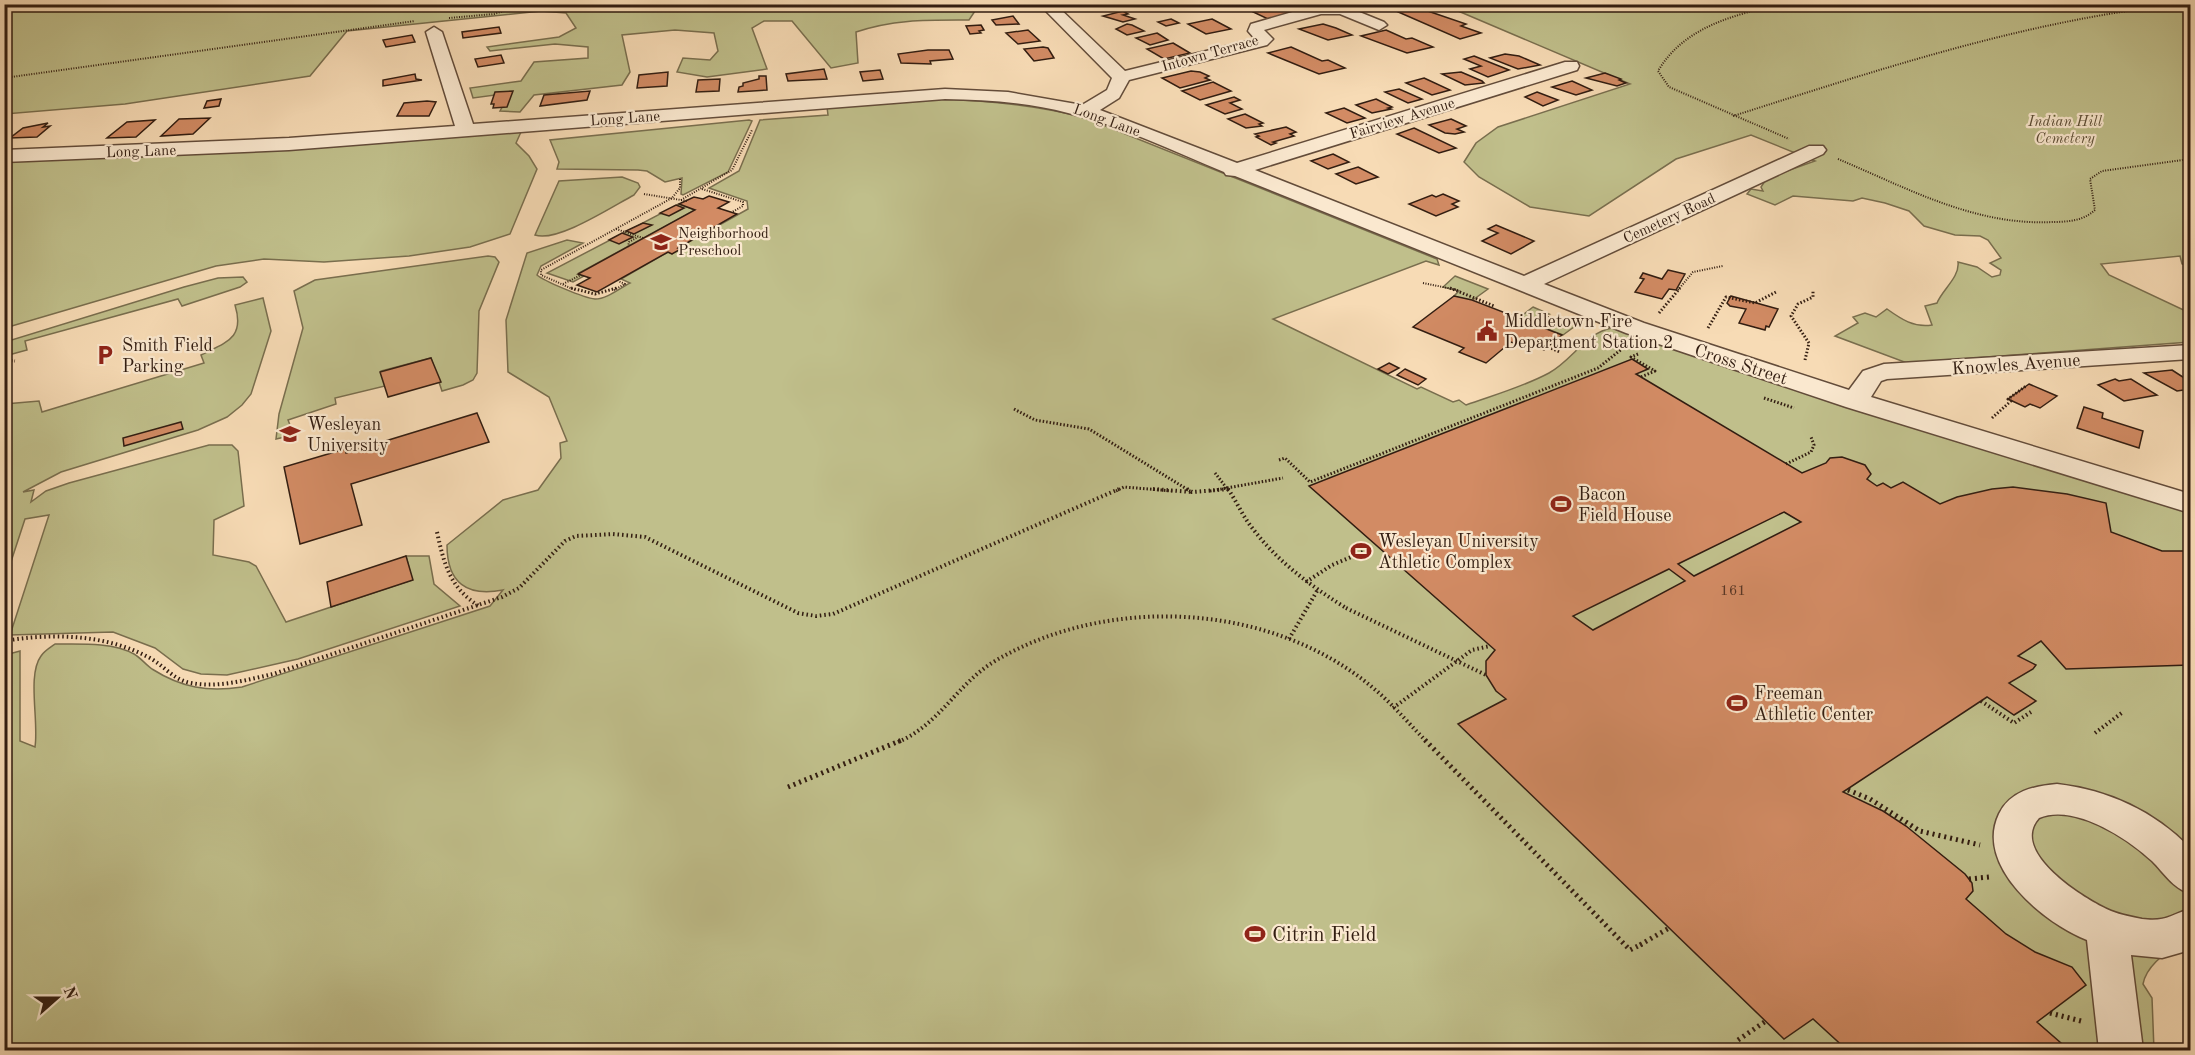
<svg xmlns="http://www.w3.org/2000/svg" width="2195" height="1055" font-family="'Old Standard TT',serif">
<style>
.green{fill:#c0bf8b;stroke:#796e4e;stroke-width:1.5}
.building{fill:#d28b64;stroke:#321d11;stroke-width:1.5;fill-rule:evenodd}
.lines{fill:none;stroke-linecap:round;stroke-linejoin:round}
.minor-casing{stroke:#634c3a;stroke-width:3}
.path-far3{stroke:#321d11;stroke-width:2;stroke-dasharray:1 1.5;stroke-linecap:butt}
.path-far2{stroke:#321d11;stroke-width:3;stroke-dasharray:1.5 2;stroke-linecap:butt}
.path-far1{stroke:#321d11;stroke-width:4;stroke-dasharray:1.5 3;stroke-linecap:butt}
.path{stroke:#321d11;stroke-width:5;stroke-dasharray:2 4;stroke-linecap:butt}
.minor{fill:#fae8cf;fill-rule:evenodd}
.path-bridge{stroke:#321d11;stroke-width:4;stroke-dasharray:1.5 3;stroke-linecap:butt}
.labels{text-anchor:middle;stroke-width:4.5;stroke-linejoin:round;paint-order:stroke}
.far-street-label{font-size:15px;fill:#321d11;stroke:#fae8cf}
.far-park-label{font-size:15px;font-style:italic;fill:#5d4e36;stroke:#fae8cf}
.far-poi-label{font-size:15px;fill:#321d11;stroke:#fae8cf;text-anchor:start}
.number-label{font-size:15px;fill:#5a3826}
.poi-label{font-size:18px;fill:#321d11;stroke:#fae8cf;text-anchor:start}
.street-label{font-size:18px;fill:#321d11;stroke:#fae8cf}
.near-poi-label{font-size:21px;fill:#321d11;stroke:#fae8cf;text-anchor:start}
</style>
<rect width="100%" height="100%" fill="#f7dbb5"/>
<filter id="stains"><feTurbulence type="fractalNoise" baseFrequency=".00333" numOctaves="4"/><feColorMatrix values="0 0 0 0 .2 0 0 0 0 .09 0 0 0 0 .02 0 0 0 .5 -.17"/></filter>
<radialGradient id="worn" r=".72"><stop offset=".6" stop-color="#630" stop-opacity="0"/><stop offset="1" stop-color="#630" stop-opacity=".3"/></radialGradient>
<g class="green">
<path d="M 5,5 L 969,4 L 979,5 L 969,20 C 929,20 894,19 856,32 L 858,63 L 831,68 L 792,21 L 764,21 L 752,28 L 767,69 L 707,77 L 677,72 L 683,58 L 710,60 L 718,51 L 714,33 L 675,30 L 622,35 L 630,72 L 622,85 L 534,95 L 520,112 L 500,111 L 510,93 L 473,98 L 470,88 L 521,81 L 534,62 L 588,58 L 588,47 L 555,44 L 490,51 L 487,47 L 559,37 L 576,28 L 566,13 L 541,11 L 347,31 L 310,76 L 125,104 L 5,114 Z"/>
<path d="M 1444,5 L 2190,5 L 2190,266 L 2182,264 L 2180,256 L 2101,264 L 2109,275 L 2190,313 L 2190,342 L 1907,363 L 1835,336 L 1858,323 L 1853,317 L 1865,313 L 1876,317 L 1887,309 C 1901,319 1914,328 1932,325 L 1925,306 L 1937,303 C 1942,290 1960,277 1958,262 L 1977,267 L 1992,277 L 2000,275 L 2001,270 L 1990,263 L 2001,258 L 1988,240 L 1980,236 L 1955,235 L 1924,226 L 1909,211 L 1885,203 L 1862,198 L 1853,201 L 1793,196 L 1775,205 L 1747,194 L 1751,189 L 1763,191 L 1761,187 L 1767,178 L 1815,161 L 1751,135 L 1676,159 L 1589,216 L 1530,207 L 1479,177 L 1464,162 L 1476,143 L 1498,127 L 1630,84 Z"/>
<path d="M 936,99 C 986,100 1034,105 1083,117 L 1437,259 L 1439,265 L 1426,261 L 1273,319 L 1417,389 L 1421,387 L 1453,402 L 1459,400 L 1466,405 C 1494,395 1523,387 1549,373 C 1573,360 1585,333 1612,328 L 2190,513 L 2190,935 C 2174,948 2147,962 2143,984 L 2152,998 L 2154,1050 L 5,1050 L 5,655 L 20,651 L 20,741 L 35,747 C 39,721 27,675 41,656 C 44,651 51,647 55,644 C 79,644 113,642 134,654 C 141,658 146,665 152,669 C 182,688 208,692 242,687 L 490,606 L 503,590 C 467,597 447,583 447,545 L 503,500 L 538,490 L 561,458 L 560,443 L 567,441 L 549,397 L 508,372 L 506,320 L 527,253 L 567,240 L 583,243 L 541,266 L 537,275 C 544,281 584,298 595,299 C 607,299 620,288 630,283 L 621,279 L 668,252 L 672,254 L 678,248 L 748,209 L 747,201 L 709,188 L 739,171 L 760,120 L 828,115 L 827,107 Z"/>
<polygon points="749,120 752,121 728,172 683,195 681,194 682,178 665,182 647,171 638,170 557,169 559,162 550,140"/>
<polygon points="521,132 516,143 529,156 537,169 510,234 470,247 409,256 324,262 264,259 216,266 5,328 4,162"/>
<path d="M 622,177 L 638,183 L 640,187 L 634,195 C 613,206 557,243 535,235 L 559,181 Z"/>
<polygon points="679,204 695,210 579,273 584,276 573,282 547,273"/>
<polygon points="488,256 495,257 499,262 479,311 477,373 473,380 463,385 442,391 431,358 381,371 385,386 335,398 336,404 288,420 294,435 276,439 279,414 303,328 294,291 315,280"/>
<polygon points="1455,276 1488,289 1470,302 1454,296 1459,291 1443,287"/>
<polygon points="243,277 247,282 240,287 182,306 178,299 25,341 27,350 5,356 5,342 184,287 218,278"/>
<path d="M 263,298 L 271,331 L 251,394 L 242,405 L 227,417 L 198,430 L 61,472 L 23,492 L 34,490 L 31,502 L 46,491 L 69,483 L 209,445 L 232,445 L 238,451 L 244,506 L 214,520 L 213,555 L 249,562 L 256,566 L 286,622 L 412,580 L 406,556 L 429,556 L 434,584 L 460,606 L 298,659 L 227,675 L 201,674 L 183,669 L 155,648 L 113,632 L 10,635 L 49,515 L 25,519 L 5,580 L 5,404 L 39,401 L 42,412 L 204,363 L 201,355 C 227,342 245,338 235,305 Z"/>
<polygon points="1533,307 1549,314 1536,317 1537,323 1544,326 1555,325 1559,317 1578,324 1563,335 1519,318"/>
</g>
<g class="building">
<polygon points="1116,4 1121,7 1106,11 1093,5"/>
<polygon points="1380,4 1415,4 1423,7 1419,8 1466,24 1461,26 1481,33 1460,39"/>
<polygon points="1273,5 1292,14 1268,19 1249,10"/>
<polygon points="1123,11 1128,14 1123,15 1135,19 1123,22 1103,16"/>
<polygon points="1013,16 1019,24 996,25 992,20"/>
<polygon points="1171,19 1179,23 1166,26 1158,22"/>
<polygon points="1212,19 1231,29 1206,34 1188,24"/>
<polygon points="1127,24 1132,25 1144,31 1127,35 1116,29"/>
<polygon points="1323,24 1336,28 1352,35 1328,40 1299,29"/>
<polygon points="981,25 984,30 979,31 981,33 970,34 966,26"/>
<polygon points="499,27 501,33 463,38 462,32"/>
<polygon points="1028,30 1040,41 1018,44 1006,33"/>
<polygon points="1386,30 1406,39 1412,38 1433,47 1407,53 1361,36"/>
<polygon points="1157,33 1168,40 1150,45 1136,38"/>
<polygon points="412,35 415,42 386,47 383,40"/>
<polygon points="1173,43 1190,53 1164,59 1147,49"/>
<polygon points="1043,47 1048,48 1054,58 1034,61 1024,49"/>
<polygon points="1291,47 1322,61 1328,60 1345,68 1319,74 1268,53"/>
<polygon points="928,50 949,50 953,59 930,61 931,64 901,63 898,54"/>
<polygon points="1505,54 1519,56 1540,65 1518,69 1490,58"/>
<polygon points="501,55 504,63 478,67 475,59"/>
<polygon points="1474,56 1509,70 1488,77 1470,69 1481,66 1464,59"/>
<polygon points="824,69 827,79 788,81 786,74"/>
<polygon points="880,70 883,79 863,81 860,72"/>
<polygon points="1191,71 1200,72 1209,76 1205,78 1210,80 1180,88 1162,78"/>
<polygon points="668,72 667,86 637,88 639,75"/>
<polygon points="1461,72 1482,81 1484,83 1465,85 1442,74"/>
<polygon points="1605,73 1621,79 1619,80 1626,83 1617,86 1586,78"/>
<polygon points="415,74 416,79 422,80 383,86 383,80"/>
<polygon points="759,76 766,76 767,90 738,92 739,87 743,86 743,83 759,79"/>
<polygon points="1424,78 1450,90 1432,95 1406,83"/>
<polygon points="720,79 719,91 696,92 698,80"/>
<polygon points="1572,81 1592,90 1576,95 1552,87"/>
<polygon points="1213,82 1231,91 1200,100 1182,91"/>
<polygon points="1399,89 1422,99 1408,103 1385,92"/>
<polygon points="513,91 507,107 493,108 494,104 491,104 495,92"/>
<polygon points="590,91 587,100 540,106 544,95"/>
<polygon points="1537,92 1558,100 1543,106 1525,97"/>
<polygon points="1234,97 1240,100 1230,103 1242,109 1225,114 1206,105"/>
<polygon points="221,99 219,106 204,108 207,101"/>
<polygon points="1376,99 1392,107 1388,108 1391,109 1372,113 1356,105"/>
<polygon points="427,101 436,102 429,116 397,116 404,103"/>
<polygon points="1344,108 1365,118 1347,123 1326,113"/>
<polygon points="1245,114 1263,123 1259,124 1262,126 1246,128 1228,119"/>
<polygon points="210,118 193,134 161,136 179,119"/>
<polygon points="1451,119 1466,126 1457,129 1464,132 1455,134 1445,133 1429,125"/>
<polygon points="155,120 136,137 107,138 127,122"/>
<polygon points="48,123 43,127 50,126 37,137 10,138 23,128"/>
<polygon points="1286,127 1296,132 1290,134 1294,136 1273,142 1276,143 1271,145 1256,137 1259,136 1255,134"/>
<polygon points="1414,128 1456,148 1439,153 1397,134"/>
<polygon points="1333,154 1349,162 1328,169 1311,161"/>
<polygon points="1358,167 1378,177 1356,184 1336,174"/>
<polygon points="1443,194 1459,201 1452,204 1458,207 1436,216 1409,204 1432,195 1436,197"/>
<polygon points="709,196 729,202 718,208 737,214 678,248 681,249 672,254 668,252 597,292 577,285 590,278 578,274 695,210 679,204 694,197 703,199"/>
<polygon points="676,205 684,208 669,216 660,213"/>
<polygon points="643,223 652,225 634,234 626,231"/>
<polygon points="1496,225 1534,241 1511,254 1482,241 1498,233 1488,229"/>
<polygon points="622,233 633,237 619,244 609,240"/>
<polygon points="1668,270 1685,274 1676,290 1669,289 1662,299 1635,292 1644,279 1640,278 1643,273 1662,279"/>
<polygon points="1454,296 1472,300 1562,335 1544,350 1531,345 1527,348 1511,342 1486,363 1459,352 1464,348 1413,327"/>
<polygon points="1731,296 1778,309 1769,327 1766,326 1765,330 1739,323 1746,309 1730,306 1727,303"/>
<polygon points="431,358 441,382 388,397 380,372"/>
<path d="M 1632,359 L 1648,369 L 1636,374 L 1802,473 L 1826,463 L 1830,458 L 1842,457 L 1865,465 L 1871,474 L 1867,479 L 1877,486 L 1883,483 L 1891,488 L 1903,482 L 1940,504 L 1957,497 L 1992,489 L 2013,487 L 2067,494 L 2106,503 L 2111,532 L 2162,551 L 2190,551 L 2190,665 L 2066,669 L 2041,641 L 2018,656 L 2036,665 L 2033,669 L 2009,683 L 2036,701 L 2014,715 L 1987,697 L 1843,792 L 1883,811 L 1906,826 L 1965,874 L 1972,883 L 1973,891 L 1966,899 L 2006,934 L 2035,952 L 2072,967 L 2086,985 L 2037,1022 L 2069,1050 L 1847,1050 L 1813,1019 L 1784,1039 L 1458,724 L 1506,699 L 1496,691 L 1486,675 L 1486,661 L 1495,650 L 1309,486 ZM 1784,512 L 1801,522 L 1694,576 L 1678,564 ZM 1669,569 L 1685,581 L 1593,630 L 1573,616 Z"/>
<polygon points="1389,363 1399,368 1388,374 1378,369"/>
<polygon points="1405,369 1426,379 1418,385 1397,375"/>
<polygon points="2172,370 2189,381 2185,381 2190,385 2190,389 2177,391 2144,373"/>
<polygon points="2115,379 2119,381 2131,379 2157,395 2124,401 2098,385"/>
<polygon points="2029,384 2057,396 2040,408 2030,404 2025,407 2008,399"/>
<polygon points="2084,407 2103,413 2102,418 2143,431 2139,448 2077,428"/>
<polygon points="477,413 489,442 351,484 362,525 300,544 284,467 345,449 346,453"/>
<polygon points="181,422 183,429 124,446 123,438"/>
<polygon points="406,556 413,580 331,607 327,582"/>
</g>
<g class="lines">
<g class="minor-casing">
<g id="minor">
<path d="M 1039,4 L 1055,4 L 1125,71 L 1255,39 L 1248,31 L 1251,24 L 1320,4 L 1347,7 L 1384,22 L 1387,25 L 1379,30 L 1340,14 L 1321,14 L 1264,30 L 1273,39 L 1267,45 L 1129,80 L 1119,98 L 1100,110 L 1237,163 L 1565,62 L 1577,62 L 1579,66 L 1577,70 L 1255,170 L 1524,276 L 1809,146 L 1823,146 L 1826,150 L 1823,154 L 1544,284 L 1644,323 L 1849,390 L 1863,371 L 1884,364 L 2190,345 L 2190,359 L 1887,379 L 1881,381 L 1871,397 L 2190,494 L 2190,513 L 1846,407 L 1626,333 L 1235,176 L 1226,175 L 1224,172 C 1173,151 1122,126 1068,113 C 1028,102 986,100 945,99 L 289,150 L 4,162 L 4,150 L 289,138 L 455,126 L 426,32 L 434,27 L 442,32 L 473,124 L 945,89 L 1008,92 L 1082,105 L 1107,90 L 1112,78 Z"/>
<path d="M 2057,784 C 2108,790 2154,811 2190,848 L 2190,894 C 2172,887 2165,874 2152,861 C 2127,838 2074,803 2039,818 C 2008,852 2085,900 2111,911 C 2121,915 2132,917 2142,919 C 2166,922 2170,915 2190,909 L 2190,950 L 2162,958 L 2131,955 L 2143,1050 L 2099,1050 L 2087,940 C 2044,923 1974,866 1999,814 C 2010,791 2034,786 2057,784 Z"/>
</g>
</g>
<g class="path-far3">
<path d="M 1779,4 C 1732,16 1684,27 1658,71 L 1669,87 L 1789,139"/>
<polyline points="449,18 494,14 528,4"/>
<polyline points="4,78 415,21"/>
<path d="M 1733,116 C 1881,69 2027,20 2182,4"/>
<path d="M 1838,159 C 1907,188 1975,226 2052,222 C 2067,222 2083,221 2095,210 L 2090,179 L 2102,171 L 2190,159"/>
<polyline points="702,189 743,202 743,206 732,212"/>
<polyline points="644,194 687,201"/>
<polyline points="681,200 732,170 752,130"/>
<polyline points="616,229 643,238"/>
<polyline points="628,247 629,242 638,237"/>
<polyline points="1423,283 1458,290"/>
<polyline points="563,284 581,275"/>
<polyline points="575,290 541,275 541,270 672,198 680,188 680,179"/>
<polyline points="614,290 625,284 618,281"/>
<polyline points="1678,290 1693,272 1723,266"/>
</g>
<g class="path-far2">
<polyline points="571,288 595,294 617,288"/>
<polyline points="1450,288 1494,306"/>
<polyline points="1659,313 1680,288"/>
<polygon points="1544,317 1551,318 1554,323 1542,323 1540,319"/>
<polyline points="1708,328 1726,297 1755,303 1776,292"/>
<polyline points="1548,347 1560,352"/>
<polyline points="1638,354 1631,357 1655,371 1641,377"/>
<polyline points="4,360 15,361"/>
<polyline points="1805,360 1809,343 1791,316 1798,304 1813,297 1813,291"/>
<polyline points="1764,398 1794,408"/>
<polyline points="1014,409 1035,420 1089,429 1190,491"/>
<polyline points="1992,418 2011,401 2008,399 2026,386"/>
<polyline points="1279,460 1285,458 1310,482 1598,368 1623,348"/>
<polyline points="1786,464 1811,452 1814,445 1811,437"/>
<polyline points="1215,473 1229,491"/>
<polyline points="1116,491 1124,487 1173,491"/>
<polyline points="1210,491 1283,478"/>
</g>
<g class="path-far1">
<polyline points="1153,489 1192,492"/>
<polyline points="1187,489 1192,492 1230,489"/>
<path d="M 1228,489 C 1237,502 1243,517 1253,529 C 1278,562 1311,586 1346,608"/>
<path d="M 437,532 C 444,564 450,588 479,606"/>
<polyline points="1306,582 1332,565 1363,552"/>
<polyline points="1289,639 1317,591"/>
<path d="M 4,641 C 51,633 105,634 148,657 C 164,665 173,680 191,683 C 218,688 247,680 273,674 L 502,597 L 519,588 L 565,541 L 576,536 L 613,534 L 645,537 L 798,613 L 816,616 L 833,614 L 1119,489"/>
<polyline points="1981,701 2014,723 2031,712"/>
<polyline points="1393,708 1472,650 1490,646"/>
<polyline points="2095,733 2123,712"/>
<path d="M 898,742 C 939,725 958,683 995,661 C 1110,593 1277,602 1379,693 C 1396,708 1411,726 1427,742"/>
</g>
<g class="path">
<polyline points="1425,740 1630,950 1642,944"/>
<polyline points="788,787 902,740"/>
<polyline points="1848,790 1870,799 1920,831 1980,845"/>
<polyline points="1969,879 1989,877"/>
<polyline points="1640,945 1669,928"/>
<polyline points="2050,1013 2081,1021"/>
<polyline points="1738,1040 1766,1021"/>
</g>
<use href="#minor" class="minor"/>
<polyline class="path-bridge" points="1346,608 1486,675"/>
</g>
<defs>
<g id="school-bare" transform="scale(1.62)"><path d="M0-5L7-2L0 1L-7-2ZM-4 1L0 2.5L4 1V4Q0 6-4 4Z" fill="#8f2418" stroke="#fae8cf" stroke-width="2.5" paint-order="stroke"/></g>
<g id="civic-bare" transform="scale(1.62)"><path d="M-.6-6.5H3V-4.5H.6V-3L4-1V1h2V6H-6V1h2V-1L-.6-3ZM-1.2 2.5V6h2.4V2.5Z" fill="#8f2418" stroke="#fae8cf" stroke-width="2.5" paint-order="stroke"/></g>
<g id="parking-bare" transform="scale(1.62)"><path d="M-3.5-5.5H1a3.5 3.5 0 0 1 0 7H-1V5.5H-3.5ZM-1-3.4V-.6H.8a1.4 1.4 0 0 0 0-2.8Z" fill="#8f2418" stroke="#fae8cf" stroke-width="2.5" paint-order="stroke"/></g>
<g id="university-bare" transform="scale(1.62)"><path d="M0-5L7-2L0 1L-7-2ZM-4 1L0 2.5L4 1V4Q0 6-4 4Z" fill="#8f2418" stroke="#fae8cf" stroke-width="2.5" paint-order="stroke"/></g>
<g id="stadium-bare" transform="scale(1.62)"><path d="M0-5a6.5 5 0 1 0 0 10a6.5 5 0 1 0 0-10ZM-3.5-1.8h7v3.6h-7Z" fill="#8f2418" stroke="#fae8cf" stroke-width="2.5" paint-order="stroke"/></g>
</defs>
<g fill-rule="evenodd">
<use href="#school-bare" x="661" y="242"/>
<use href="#civic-bare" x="1487" y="331"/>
<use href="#parking-bare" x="105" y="355"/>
<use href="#university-bare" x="290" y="434"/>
<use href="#stadium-bare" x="1561" y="504"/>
<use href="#stadium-bare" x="1361" y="551"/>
<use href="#stadium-bare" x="1737" y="703"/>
<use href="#stadium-bare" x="1255" y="934"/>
</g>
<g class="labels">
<g class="far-street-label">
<text transform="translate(1210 53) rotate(-16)" y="5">Intown Terrace</text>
<text transform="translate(625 118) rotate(-4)" y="5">Long Lane</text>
<text transform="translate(1402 118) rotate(-17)" y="5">Fairview Avenue</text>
<text transform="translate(1107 120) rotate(20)" y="5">Long Lane</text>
<text transform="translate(141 151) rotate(-2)" y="5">Long Lane</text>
<text transform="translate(1669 218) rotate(-25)" y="5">Cemetery Road</text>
</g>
<g class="far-park-label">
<text x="2065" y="126">Indian Hill<tspan x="2065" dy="17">Cemetery</tspan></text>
</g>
<g class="far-poi-label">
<text x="678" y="238">Neighborhood<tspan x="678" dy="17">Preschool</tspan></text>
</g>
<g class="number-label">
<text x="1733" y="595">161</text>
</g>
<g class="poi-label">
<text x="1504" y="327">Middletown Fire<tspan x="1504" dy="21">Department Station 2</tspan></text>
<text x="122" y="351">Smith Field<tspan x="122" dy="21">Parking</tspan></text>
<text x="307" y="430">Wesleyan<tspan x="307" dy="21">University</tspan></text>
<text x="1578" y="500">Bacon<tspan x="1578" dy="21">Field House</tspan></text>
<text x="1378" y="547">Wesleyan University<tspan x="1378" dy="21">Athletic Complex</tspan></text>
<text x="1754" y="699">Freeman<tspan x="1754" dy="21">Athletic Center</tspan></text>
</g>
<g class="street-label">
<text transform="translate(1741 364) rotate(18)" y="6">Cross Street</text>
<text transform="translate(2016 364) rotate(-4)" y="6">Knowles Avenue</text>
</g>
<g class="near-poi-label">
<text x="1272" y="941">Citrin Field</text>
</g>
</g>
<rect width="2195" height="1055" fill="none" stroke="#f7dbb5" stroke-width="24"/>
<rect x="6" y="6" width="2183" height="1043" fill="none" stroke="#321d11" stroke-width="3"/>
<rect x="12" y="12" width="2171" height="1031" fill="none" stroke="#321d11" stroke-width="1.5"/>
<g transform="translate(57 998) rotate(69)" stroke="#fae8cf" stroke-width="4.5" paint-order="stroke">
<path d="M0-4.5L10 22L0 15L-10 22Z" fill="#321d11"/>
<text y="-9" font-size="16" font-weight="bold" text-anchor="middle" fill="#321d11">N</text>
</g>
<rect width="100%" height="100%" filter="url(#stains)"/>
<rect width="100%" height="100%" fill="url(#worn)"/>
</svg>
